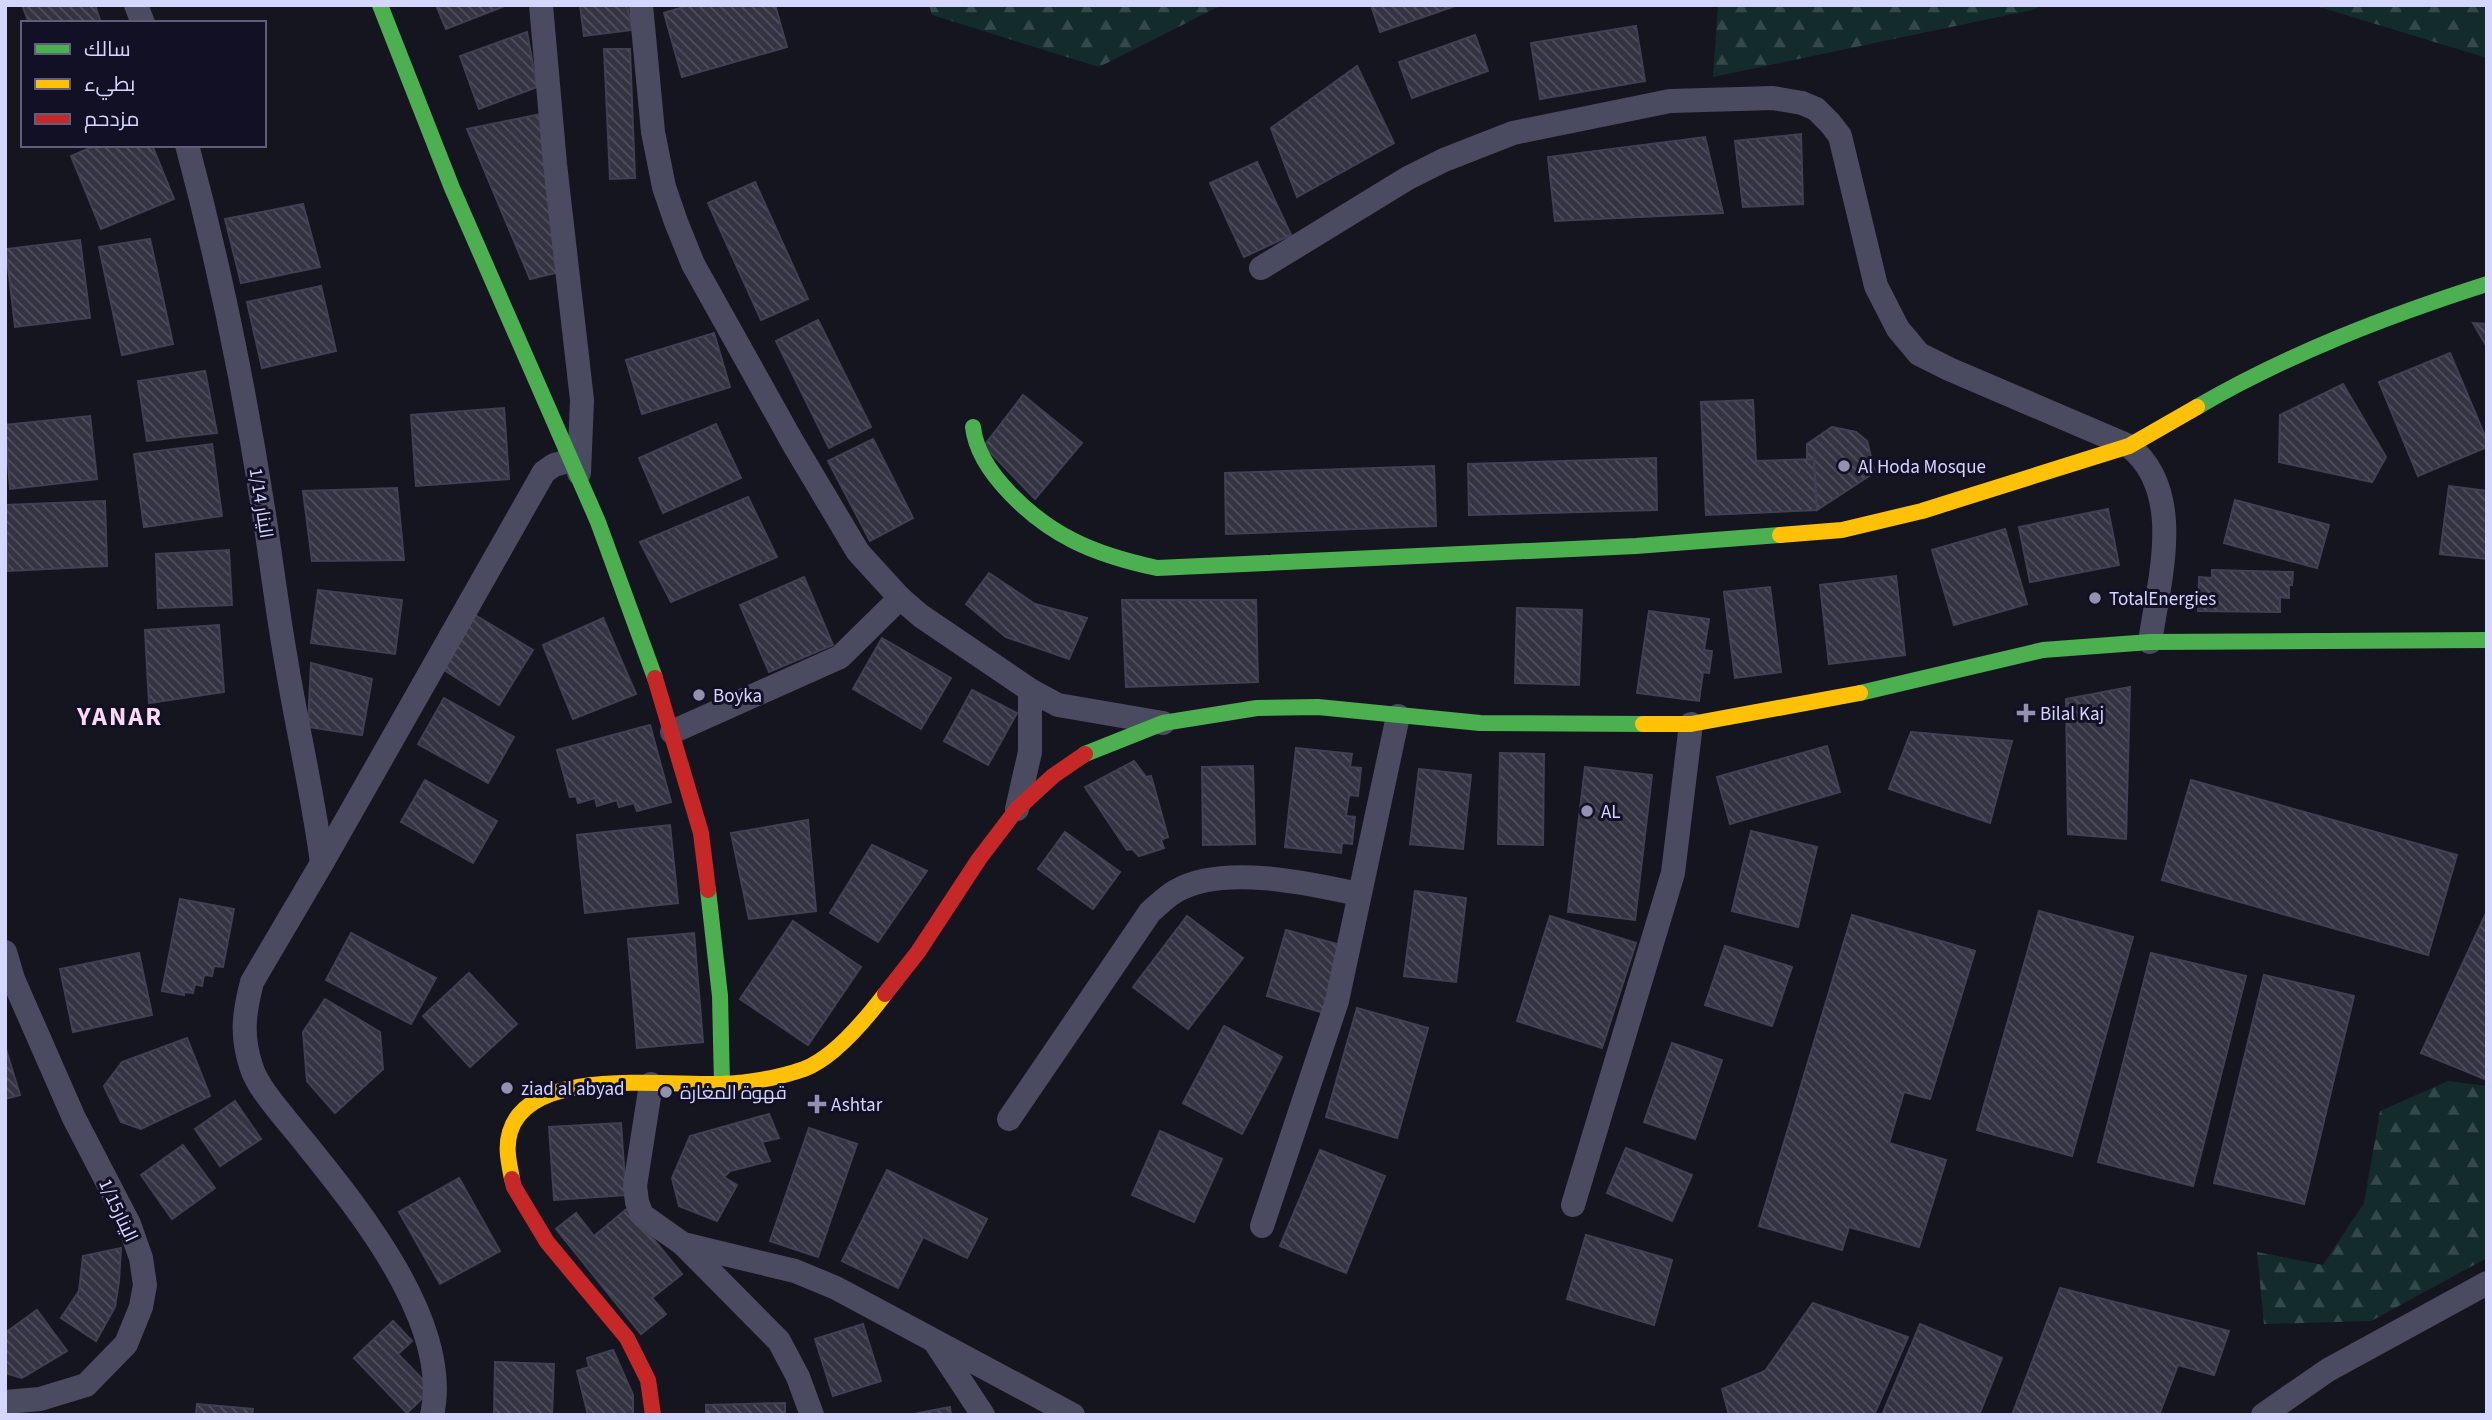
<svg xmlns="http://www.w3.org/2000/svg" width="2492" height="1420" font-family="'Source Sans 3',Cairo,sans-serif">
<style>
.forest{fill:url(#forest-firs)}
.building{fill:url(#building-back-hatch);stroke:#404054;stroke-width:2}
.lines{fill:none;stroke-linecap:round;stroke-linejoin:round}
.street{stroke:#4a4b61;stroke-width:24}
.fast{stroke:#4caf50;stroke-width:16}
.slow{stroke:#ffc107;stroke-width:16}
.jam{stroke:#c62828;stroke-width:16}
.poi-dot{fill:#9292b0;stroke:#111025;stroke-width:2.5}
.labels{text-anchor:middle;stroke-width:6;stroke-linejoin:round;paint-order:stroke}
.poi-label{font-size:19px;fill:#d5d6fe;stroke:#111025;text-anchor:start}
.street-label{font-size:19px;fill:#d5d6fe;stroke:#111025}
.district-label{font-size:26px;font-weight:bold;letter-spacing:2px;fill:#fed7f5;stroke:#111025}
</style>
<defs>
<pattern id="forest-firs" width="22" height="20" patternUnits="userSpaceOnUse" patternTransform="scale(1.75)"><rect width="22" height="20" fill="#132b2a"/><path d="M5 1l3.5 6h-7zM16 11l3.5 6h-7z" fill="#34494a"/></pattern>
<pattern id="building-back-hatch" width="6" height="6" patternUnits="userSpaceOnUse" patternTransform="scale(1.75)"><rect width="6" height="6" fill="#333342"/><path d="M-1 5l2 2M0 0l6 6M5-1l2 2" fill="none" stroke="#50505e"/></pattern>
</defs>
<rect width="100%" height="100%" fill="#151520"/>
<g class="forest">
<polygon points="929,5 1222,5 1099,67 932,15"/>
<polygon points="1718,5 2044,5 2032,10 1713,77"/>
<polygon points="2313,5 2487,5 2487,58"/>
<polygon points="2448,1081 2487,1086 2487,1258 2371,1321 2264,1324 2257,1252 2323,1265 2364,1203 2380,1111"/>
</g>
<g class="building">
<polygon points="22,5 95,5 101,23 29,23"/>
<polygon points="436,5 507,5 446,29"/>
<polygon points="580,5 627,5 632,30 584,36"/>
<polygon points="690,5 775,5 787,47 682,77 664,13"/>
<polygon points="1371,5 1458,5 1380,32"/>
<polygon points="1636,26 1645,81 1540,99 1531,43"/>
<polygon points="527,32 537,87 479,109 460,56"/>
<polygon points="1475,35 1488,71 1412,98 1399,62"/>
<polygon points="604,49 630,49 635,178 610,179"/>
<polygon points="1357,66 1394,143 1297,197 1271,128"/>
<polygon points="546,113 560,272 530,279 467,129"/>
<polygon points="1801,134 1803,204 1743,207 1735,141"/>
<polygon points="1705,137 1723,213 1555,221 1548,157"/>
<polygon points="97,145 152,145 174,199 101,229 71,156"/>
<polygon points="1257,162 1291,235 1244,257 1210,183"/>
<polygon points="755,182 808,299 761,320 708,203"/>
<polygon points="303,204 320,267 241,283 225,219"/>
<polygon points="150,239 173,344 122,355 99,247"/>
<polygon points="80,240 90,318 15,327 6,249"/>
<polygon points="321,286 336,351 262,368 247,302"/>
<polygon points="818,320 871,427 829,448 776,341"/>
<polygon points="2473,323 2487,324 2487,347"/>
<polygon points="714,333 730,387 642,414 626,360"/>
<polygon points="2450,353 2487,441 2487,447 2418,476 2379,382"/>
<polygon points="205,371 217,433 147,441 138,381"/>
<polygon points="2343,384 2386,457 2372,482 2279,462 2280,415"/>
<polygon points="1023,395 1082,443 1035,499 984,446"/>
<polygon points="1753,400 1756,461 1814,459 1817,510 1706,515 1701,402"/>
<polygon points="504,408 509,479 416,486 411,415"/>
<polygon points="90,416 97,479 10,489 5,425"/>
<polygon points="716,424 741,478 663,513 639,458"/>
<polygon points="1832,427 1856,432 1867,441 1875,472 1817,510 1814,459 1807,459 1807,444"/>
<polygon points="873,439 913,518 870,541 828,461"/>
<polygon points="212,444 222,516 144,527 134,454"/>
<polygon points="1656,458 1657,510 1469,515 1468,464"/>
<polygon points="1434,466 1436,526 1226,534 1225,473"/>
<polygon points="2449,486 2487,491 2487,559 2440,554"/>
<polygon points="397,488 404,560 312,561 303,491"/>
<polygon points="748,497 777,557 671,602 640,542"/>
<polygon points="2235,500 2329,525 2317,568 2224,543"/>
<polygon points="105,501 107,566 8,571 5,505"/>
<polygon points="2108,509 2119,565 2030,582 2019,527"/>
<polygon points="2005,529 2027,604 1954,625 1932,550"/>
<polygon points="229,550 232,605 158,608 156,554"/>
<polygon points="2212,570 2293,572 2292,585 2289,585 2289,598 2280,597 2280,612 2198,611 2199,577 2212,578"/>
<polygon points="989,573 1035,604 1087,618 1069,659 1006,637 966,604"/>
<polygon points="1896,576 1905,655 1829,664 1820,585"/>
<polygon points="804,577 833,645 769,672 740,605"/>
<polygon points="1770,587 1781,672 1735,678 1724,592"/>
<polygon points="318,590 402,600 395,654 311,643"/>
<polygon points="1122,600 1256,600 1258,682 1126,687"/>
<polygon points="1517,608 1582,610 1579,685 1515,683"/>
<polygon points="1649,611 1709,619 1704,650 1712,651 1709,673 1703,672 1699,701 1637,693"/>
<polygon points="475,615 533,650 499,705 444,670"/>
<polygon points="603,618 636,694 573,719 543,645"/>
<polygon points="219,625 224,692 149,703 145,630"/>
<polygon points="882,638 951,678 921,729 853,689"/>
<polygon points="311,663 372,679 362,735 308,727"/>
<polygon points="2130,687 2126,839 2068,834 2066,699"/>
<polygon points="972,690 1017,713 988,765 944,741"/>
<polygon points="444,698 514,737 488,783 418,744"/>
<polygon points="650,725 671,802 637,811 634,803 619,807 617,800 597,806 595,798 578,803 576,796 570,797 557,750"/>
<polygon points="1911,732 2012,741 1990,823 1889,789"/>
<polygon points="1827,746 1840,792 1730,824 1717,777"/>
<polygon points="1296,748 1352,754 1350,767 1361,768 1358,796 1349,795 1346,816 1355,817 1352,844 1342,843 1341,853 1285,847"/>
<polygon points="1500,753 1544,754 1543,845 1498,844"/>
<polygon points="1134,761 1146,777 1151,776 1168,837 1161,840 1164,848 1139,856 1132,849 1127,850 1085,787"/>
<polygon points="1253,766 1255,844 1203,845 1202,767"/>
<polygon points="1585,767 1652,775 1635,920 1568,912"/>
<polygon points="1419,769 1471,775 1463,849 1410,844"/>
<polygon points="425,780 497,821 473,863 401,822"/>
<polygon points="2191,780 2457,855 2428,955 2162,880"/>
<polygon points="808,820 816,911 749,919 731,833"/>
<polygon points="670,825 678,903 585,913 577,835"/>
<polygon points="1751,831 1817,847 1798,927 1732,911"/>
<polygon points="1065,832 1120,872 1093,909 1038,869"/>
<polygon points="872,845 927,871 878,942 830,913"/>
<polygon points="1415,891 1466,898 1456,982 1404,976"/>
<polygon points="180,899 234,909 223,967 214,966 212,976 204,975 202,986 195,984 193,993 184,992 184,995 162,991"/>
<polygon points="2039,911 2133,937 2072,1156 1977,1130"/>
<polygon points="2487,911 2487,1080 2421,1053"/>
<polygon points="1852,915 1975,951 1930,1099 1904,1092 1889,1143 1946,1160 1919,1247 1849,1227 1842,1250 1759,1226"/>
<polygon points="1187,916 1243,958 1188,1029 1133,987"/>
<polygon points="1550,916 1636,943 1602,1048 1517,1021"/>
<polygon points="793,921 861,967 808,1045 740,999"/>
<polygon points="1286,930 1344,946 1324,1013 1267,996"/>
<polygon points="351,933 436,978 411,1024 326,980"/>
<polygon points="694,933 703,1042 637,1048 628,939"/>
<polygon points="1725,946 1792,967 1772,1026 1705,1005"/>
<polygon points="139,953 152,1015 73,1032 60,969"/>
<polygon points="2151,953 2246,976 2193,1186 2098,1162"/>
<polygon points="469,973 517,1024 470,1067 423,1016"/>
<polygon points="2264,975 2354,996 2304,1204 2214,1183"/>
<polygon points="325,999 380,1032 383,1069 335,1113 307,1081 303,1032"/>
<polygon points="1357,1008 1428,1028 1397,1138 1326,1117"/>
<polygon points="1224,1026 1282,1057 1242,1134 1183,1103"/>
<polygon points="187,1038 210,1096 141,1129 121,1122 104,1086 122,1062"/>
<polygon points="1672,1043 1722,1060 1695,1139 1644,1122"/>
<polygon points="5,1046 20,1095 5,1099"/>
<polygon points="235,1101 261,1139 220,1166 195,1129"/>
<polygon points="769,1114 779,1138 762,1142 770,1161 730,1171 724,1177 737,1185 717,1221 679,1206 672,1178 690,1136"/>
<polygon points="621,1123 626,1195 554,1200 549,1127"/>
<polygon points="809,1128 857,1144 818,1257 770,1241"/>
<polygon points="1160,1131 1222,1159 1194,1222 1132,1195"/>
<polygon points="183,1145 215,1188 172,1219 141,1175"/>
<polygon points="1626,1148 1692,1175 1672,1221 1607,1193"/>
<polygon points="1320,1150 1385,1176 1346,1273 1280,1246"/>
<polygon points="887,1170 987,1219 967,1258 923,1237 898,1288 842,1261"/>
<polygon points="459,1178 500,1251 440,1284 399,1212"/>
<polygon points="628,1208 682,1274 652,1298 666,1314 641,1334 556,1229 576,1213 594,1236"/>
<polygon points="1586,1235 1672,1260 1654,1325 1567,1299"/>
<polygon points="121,1248 119,1281 115,1307 96,1341 61,1318 79,1291 83,1256"/>
<polygon points="2060,1288 2229,1331 2214,1375 2178,1365 2159,1415 2012,1415"/>
<polygon points="1813,1303 1908,1337 1874,1415 1729,1415 1722,1389 1765,1371"/>
<polygon points="37,1310 67,1351 22,1378 5,1373 5,1333"/>
<polygon points="393,1321 412,1341 398,1354 432,1389 407,1413 354,1358"/>
<polygon points="863,1324 881,1381 833,1396 815,1339"/>
<polygon points="1920,1324 2002,1358 1979,1415 1882,1415"/>
<polygon points="613,1350 633,1395 633,1415 588,1415 577,1371 589,1367 587,1358"/>
<polygon points="495,1362 554,1364 552,1415 494,1415"/>
<polygon points="785,1403 785,1415 706,1415 706,1405"/>
<polygon points="197,1404 253,1409 252,1415 196,1415"/>
<polygon points="950,1407 951,1415 909,1415"/>
</g>
<g class="lines">
<g class="street">
<polyline points="136,5 143,23"/>
<polyline points="541,5 555,164 582,400 579,473"/>
<polyline points="641,5 653,132 664,187 676,222 693,264 793,443 858,552 900,598 921,616 1030,690 1058,705 1163,723"/>
<path d="M 187,145 C 219,264 244,386 263,508 C 271,558 277,609 286,660 C 297,728 313,794 322,863"/>
<path d="M 1261,268 L 1408,178 L 1444,160 L 1513,133 L 1670,101 L 1773,98 L 1802,103 L 1816,109 L 1830,123 L 1840,136 L 1876,286 L 1898,329 L 1919,354 L 1949,369 L 2129,446 C 2186,492 2159,579 2150,642"/>
<polyline points="672,732 840,657 900,598"/>
<polyline points="1017,809 1030,752 1030,690"/>
<polyline points="5,952 13,979 74,1118 129,1224 141,1258 145,1285 141,1307 126,1344 86,1385 40,1399 5,1402"/>
<polyline points="651,1084 635,1186 637,1202 642,1215 683,1244 779,1341 798,1377 812,1415"/>
<path d="M 1009,1119 L 1150,912 C 1158,905 1167,896 1176,891 C 1222,864 1308,883 1358,894"/>
<polyline points="1573,1205 1673,873 1691,724"/>
<polyline points="1262,1226 1337,1001 1398,716"/>
<polyline points="683,1244 795,1271 836,1288 1073,1415"/>
<polyline points="935,1342 983,1415"/>
<path d="M 432,1415 C 453,1323 356,1206 302,1139 C 287,1120 257,1088 251,1066 C 241,1035 244,1013 252,982 L 322,863 L 544,472 L 554,465 L 572,460"/>
<polyline points="2263,1415 2328,1370 2487,1283"/>
</g>
<g class="fast">
<polyline points="380,5 452,188 598,522 655,678"/>
<path d="M 2197,407 C 2288,354 2387,316 2487,284"/>
<path d="M 973,427 C 978,473 1034,521 1074,541 C 1100,554 1129,562 1157,568 L 1636,546 L 1780,535"/>
<polyline points="1860,693 2043,650 2150,642 2487,640"/>
<polyline points="1085,754 1163,723 1257,708 1318,707 1480,723 1643,724"/>
<polyline points="708,890 720,996 722,1084"/>
</g>
<g class="slow">
<polyline points="1780,535 1842,530 1922,511 2129,446 2197,407"/>
<polyline points="1643,724 1691,724 1860,693"/>
<path d="M 512,1179 C 509,1163 505,1148 510,1132 C 529,1066 668,1086 720,1084 C 747,1083 778,1078 804,1069 C 833,1058 866,1019 885,994"/>
</g>
<g class="jam">
<polyline points="655,678 701,833 708,890"/>
<polyline points="885,994 918,952 979,859 1017,809 1053,776 1085,754"/>
<polyline points="512,1179 514,1187 547,1242 627,1338 648,1380 653,1415"/>
</g>
</g>
<g class="poi-dot">
<circle cx="1844" cy="466" r="7"/>
<circle cx="2095" cy="598" r="7"/>
<circle cx="699" cy="695" r="7"/>
<path d="M2022.5 702.5h7v7h7v7h-7v7h-7v-7h-7v-7h7z"/>
<circle cx="1587" cy="811" r="7"/>
<circle cx="507" cy="1088" r="7"/>
<circle cx="666" cy="1092" r="7"/>
<path d="M813.5 1093.5h7v7h7v7h-7v7h-7v-7h-7v-7h7z"/>
</g>
<g class="labels">
<g class="poi-label">
<text x="1858" y="473">Al Hoda Mosque</text>
<text x="2109" y="605">TotalEnergies</text>
<text x="713" y="702">Boyka</text>
<text x="2040" y="720">Bilal Kaj</text>
<text x="1601" y="818">AL</text>
<text x="521" y="1095">ziad al abyad</text>
<text x="680" y="1099">قهوة المغارة</text>
<text x="831" y="1111">Ashtar</text>
</g>
<g class="street-label">
<text transform="translate(262 503) rotate(81)" y="7">الينار 1/14</text>
<text transform="translate(119 1210) rotate(65)" y="7">الينار1/15</text>
</g>
<g class="district-label">
<text x="120" y="725">YANAR</text>
</g>
</g>
<rect width="2492" height="1420" fill="none" stroke="#d5d6fe" stroke-width="14"/>
<rect x="21" y="21" width="245" height="126" fill="#111025" stroke="#5f5f7c" stroke-width="2"/>
<rect x="35" y="44" width="35" height="10" fill="#4caf50" stroke="#5f5f7c" stroke-width="2"/>
<text x="84" y="56" font-size="21" fill="#d5d6fe">سالك</text>
<rect x="35" y="79" width="35" height="10" fill="#ffc107" stroke="#5f5f7c" stroke-width="2"/>
<text x="84" y="91" font-size="21" fill="#d5d6fe">بطيء</text>
<rect x="35" y="114" width="35" height="10" fill="#c62828" stroke="#5f5f7c" stroke-width="2"/>
<text x="84" y="126" font-size="21" fill="#d5d6fe">مزدحم</text>
</svg>
